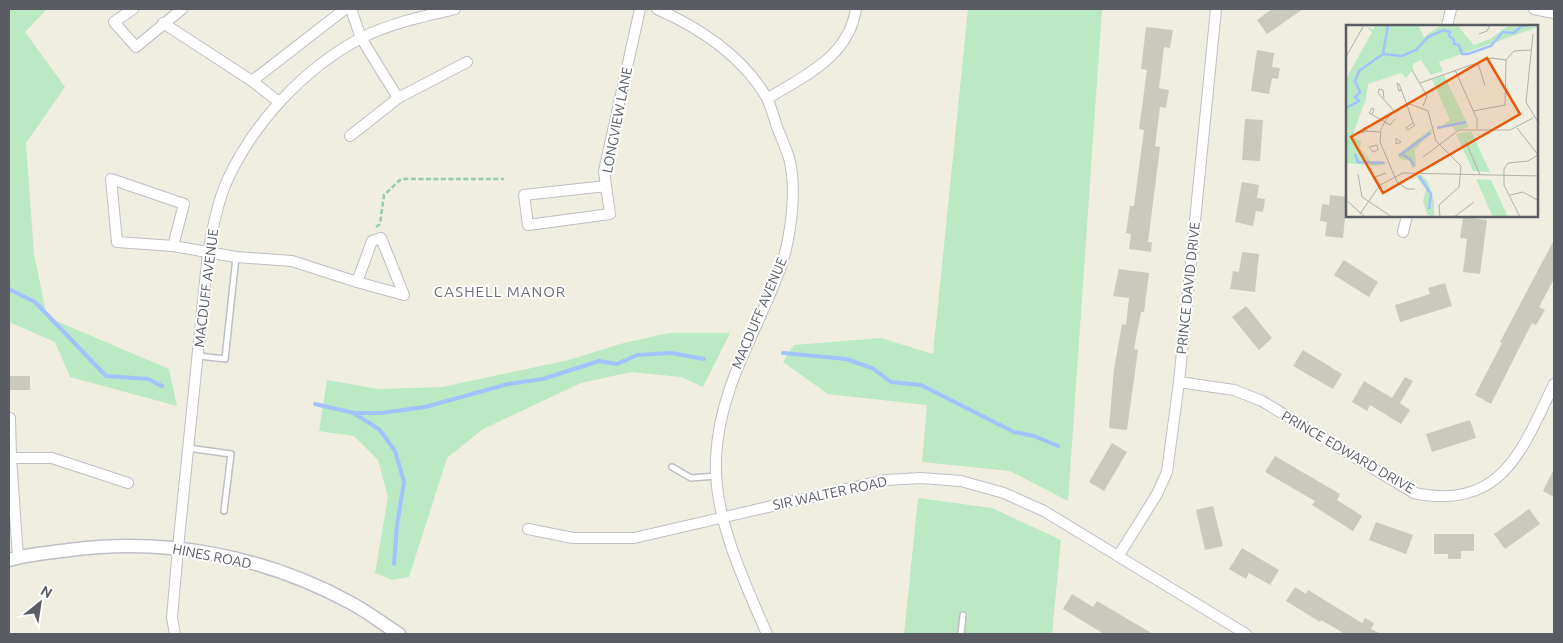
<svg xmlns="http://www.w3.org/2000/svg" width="1563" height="643" font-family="Ubuntu,sans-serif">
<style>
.green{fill:#bbe9c4}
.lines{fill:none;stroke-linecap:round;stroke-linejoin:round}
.stream{stroke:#a1c2ff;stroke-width:4}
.building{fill:#c9c9be}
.service-casing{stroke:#bebfc6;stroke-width:8}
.minor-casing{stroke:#bebfc6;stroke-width:12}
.tertiary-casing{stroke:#bebfc6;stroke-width:15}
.path{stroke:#94caae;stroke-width:2.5;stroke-dasharray:5 2.5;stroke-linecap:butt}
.service{stroke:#fff;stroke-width:5}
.minor{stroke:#fff;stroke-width:10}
.tertiary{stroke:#fff;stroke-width:12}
.labels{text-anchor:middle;stroke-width:4;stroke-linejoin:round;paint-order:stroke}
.street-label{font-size:14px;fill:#5a5c64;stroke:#fff}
.neighbourhood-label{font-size:15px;letter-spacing:1px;fill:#6b6e76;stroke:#fff}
.inset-river{fill:none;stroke:#a1c2ff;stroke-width:2.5}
.inset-road{fill:none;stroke:#afb0ab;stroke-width:1}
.view{fill:#e8590c;fill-opacity:0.15;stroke:#e8590c;stroke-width:2.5}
.inset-edge{fill:none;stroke:#5a5c64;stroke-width:2.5}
</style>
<rect width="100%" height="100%" fill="#efeee1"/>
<g class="green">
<polygon points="9,9 47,9 25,32 65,87 26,143 34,254 47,317 169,369 177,406 70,377 55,342 9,322"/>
<polygon points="968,9 1102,9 1068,501 1010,471 922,462 927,405 828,394 783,362 794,345 881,338 933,354"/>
<polygon points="669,333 730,333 703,387 681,377 631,372 581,383 483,429 447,458 409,577 392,580 375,573 388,497 378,460 354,436 319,431 327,380 378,389 442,387 569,360 620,344"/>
<polygon points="918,498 992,508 1061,540 1052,634 904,634"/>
</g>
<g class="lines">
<g class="stream">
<polyline points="9,289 35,302 106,376 148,379 162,386"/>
<polyline points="783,353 846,359 872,368 891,382 921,385 1014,432 1034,436 1058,446"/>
<polyline points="315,404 354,413 381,413 425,407 508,384 543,379 599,361 617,364 637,355 671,353 704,359"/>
<polyline points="355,414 380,430 395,451 404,482 397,525 394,564"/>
</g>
</g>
<g class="building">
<polygon points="1272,9 1303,9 1267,34 1257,20"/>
<polygon points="1146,27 1173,30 1170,48 1164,47 1159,88 1169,90 1166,108 1160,107 1155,146 1160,147 1148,242 1152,242 1151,252 1129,249 1131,234 1126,233 1130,206 1134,206 1144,130 1139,129 1147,70 1141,69"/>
<polygon points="1257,50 1274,53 1272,67 1280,68 1278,79 1272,78 1269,94 1251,91"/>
<polygon points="1245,119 1263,120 1260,161 1242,160"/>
<polygon points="1242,182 1259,185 1257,198 1265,199 1263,212 1256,211 1253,226 1235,222"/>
<polygon points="1330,195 1347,197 1343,238 1325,236 1327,222 1320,221 1322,204 1329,205"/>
<polygon points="1463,217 1487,220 1480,274 1463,272 1467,239 1460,238"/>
<polygon points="1554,240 1554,279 1539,307 1545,310 1536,325 1532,323 1491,404 1475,395 1502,343 1500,342"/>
<polygon points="1242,252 1259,254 1255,292 1230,289 1233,271 1239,272"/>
<polygon points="1344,260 1378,282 1369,297 1334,275"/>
<polygon points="1119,269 1149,273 1144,312 1141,312 1134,349 1138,350 1127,430 1109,428 1114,369 1122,324 1126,325 1129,298 1113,296"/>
<polygon points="1445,283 1452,306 1400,322 1395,305 1430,294 1428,288"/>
<polygon points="1246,306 1272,338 1259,350 1232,317"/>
<polygon points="1303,350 1342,374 1333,389 1293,366"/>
<rect x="9" y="376" width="21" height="14"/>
<polygon points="1405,377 1413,381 1400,403 1410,410 1401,424 1370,405 1367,411 1352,402 1364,381 1392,398"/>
<polygon points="1470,420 1476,438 1432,452 1426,434"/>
<polygon points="1112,443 1127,452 1104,491 1089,482"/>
<polygon points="1275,456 1340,494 1337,500 1362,516 1353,531 1312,505 1315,501 1265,472"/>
<polygon points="1554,469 1554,497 1543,491"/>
<polygon points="1213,506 1223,546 1205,550 1196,510"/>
<polygon points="1529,509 1540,524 1505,549 1494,534"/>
<polygon points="1376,522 1413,535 1406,554 1369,540"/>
<polygon points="1434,534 1474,534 1474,551 1461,551 1461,559 1448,559 1448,554 1434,554"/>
<polygon points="1242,548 1279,570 1270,585 1249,573 1246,579 1229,569"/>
<polygon points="1295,587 1306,594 1308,590 1362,623 1365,618 1374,623 1371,629 1381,634 1345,634 1321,620 1320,622 1286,601"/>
<polygon points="1072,594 1093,607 1097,601 1153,634 1104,634 1063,609"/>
</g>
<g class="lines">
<g class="service-casing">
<g id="service">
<polyline points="199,356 225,359 236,257"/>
<polyline points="188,448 231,454 224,511"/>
<polyline points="672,467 691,478 717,476"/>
<polyline points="961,634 963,615"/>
</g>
</g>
<g class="minor-casing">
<g id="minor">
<polyline points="133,9 114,22 136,47 182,9"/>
<polyline points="351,9 361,38 398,98 467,62"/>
<path d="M 657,9 C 700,28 743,57 767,98 C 771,107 774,117 777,127 C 781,137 786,148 789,158 C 798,191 790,246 777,277 C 753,339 719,390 716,458 C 713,517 744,581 767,634"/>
<polyline points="1534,9 1554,13"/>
<polyline points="163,23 252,81 279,102"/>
<polyline points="1447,26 1451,9"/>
<polyline points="252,81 345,9"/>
<path d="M 767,99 C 805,75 848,58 856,9"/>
<polyline points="350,136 398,98"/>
<polygon points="111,179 184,204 173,246 117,242"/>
<polyline points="606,186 610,214 528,225 524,195 606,186 604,171 640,9"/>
<polyline points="1403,232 1407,216"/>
<polygon points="381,238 404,295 357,282 372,241"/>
<polyline points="173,246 236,257 292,261 357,282"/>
<path d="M 1179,382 L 1234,390 L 1262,401 L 1414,493 C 1502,511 1522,450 1554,384"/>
<polyline points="10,418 11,458"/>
<polyline points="528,529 573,538 634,538 885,480 921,478 961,481 1004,493 1044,511 1246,634"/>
<polyline points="1119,555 1157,494 1167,472 1179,382 1216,9"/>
<polyline points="18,557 11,458 52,458 128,483"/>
<path d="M 175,634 L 172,618 L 178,548 L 208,253 C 212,230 217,205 226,183 C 253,123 303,69 361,38 C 391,23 424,16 455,9"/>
</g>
</g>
<g class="tertiary-casing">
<path id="tertiary" d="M 9,560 C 28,554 49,553 69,550 C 166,537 265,556 351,603 C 368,612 383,624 399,634"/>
</g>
<polyline class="path" points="376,227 380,224 384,195 401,179 504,179"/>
<use href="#service" class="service"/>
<use href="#minor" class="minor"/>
<use href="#tertiary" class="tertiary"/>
</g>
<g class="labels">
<g class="street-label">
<text transform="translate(617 120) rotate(-79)" y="5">LONGVIEW LANE</text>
<text transform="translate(206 288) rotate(-83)" y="5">MACDUFF AVENUE</text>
<text transform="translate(1188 288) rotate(-84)" y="5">PRINCE DAVID DRIVE</text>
<text transform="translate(759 313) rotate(-67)" y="5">MACDUFF AVENUE</text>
<text transform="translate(1348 452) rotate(30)" y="5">PRINCE EDWARD DRIVE</text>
<text transform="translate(830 493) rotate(-12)" y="5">SIR WALTER ROAD</text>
<text transform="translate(212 556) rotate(11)" y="5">HINES ROAD</text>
</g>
<g class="neighbourhood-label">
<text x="500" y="297">CASHELL MANOR</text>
</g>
</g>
<g transform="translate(1346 25)">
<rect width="192" height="192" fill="#efeee1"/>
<path d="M 19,0 L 27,5 L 30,0 L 72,0 L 78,12 L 95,0 L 111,0 L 128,20 L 144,14 L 163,0 L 192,2 L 93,37 L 97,46 L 85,50 L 75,35 L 67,39 L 67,44 L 60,53 L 55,48 L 22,59 L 20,74 L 8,106 L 8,113 L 15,116 L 14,123 L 25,137 L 38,136 L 41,139 L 30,141 L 0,138 L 0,108 L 3,107 L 0,102 L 0,54 L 26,7 ZM 98,50 L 123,102 L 109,106 L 106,101 L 91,104 L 104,95 L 86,55 ZM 85,104 L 86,110 L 79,113 L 69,125 L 70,142 L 66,143 L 64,136 L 54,134 L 52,129 ZM 125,106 L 144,147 L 127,146 L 110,109 ZM 69,150 L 76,150 L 82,157 L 88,176 L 88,192 L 81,189 L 77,176 L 80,164 ZM 130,154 L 145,155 L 162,192 L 147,192 Z" fill="#bbe9c4"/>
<path class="inset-river" d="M 37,29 L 56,31 L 70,25 L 82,12 L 97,5 L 104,7 L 103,11 L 108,15 L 108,19 L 113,20 L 116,29 L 122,29 L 145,21 L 157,7 L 168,8 L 175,1 L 184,0M 0,83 L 13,76 L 9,72 L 14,67 L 9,56 L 13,46 L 37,29 L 42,0M 91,103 L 120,97M 9,129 L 12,137 L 38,138M 57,130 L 64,134 L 68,141M 53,131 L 84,108M 73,151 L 85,169 L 83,184"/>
<path class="inset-road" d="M 133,9 L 141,6 L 144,0M 187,9 L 180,77 L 193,99M 0,32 L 18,0M 132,38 L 139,61M 66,45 L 81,71 L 77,81M 109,45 L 131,94 L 131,104M 74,58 L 145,33 L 160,35M 56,65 L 53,66 L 51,58 L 53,59 L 60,77 L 67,98 L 60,103 L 62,105 L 69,100 L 67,98M 38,73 L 37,65 L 33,64 L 32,68 L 49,87M 127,86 L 159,80 L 160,35 L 168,26 L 185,25M 26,89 L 28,84 L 26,83 L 23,88 L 44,100 L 49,94M 171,103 L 193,131M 20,106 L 16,108 L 19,102 L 20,106 L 34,107M 50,113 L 55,117 L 50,119 ZM 120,117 L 134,150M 31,120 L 32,125 L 27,127 L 23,122 ZM 77,132 L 113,105 L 164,105 L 187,93M 12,149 L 16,172 L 46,192M 34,160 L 29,152 L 40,148M 69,164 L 61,164 L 51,157 L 34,117 L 35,104 L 41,93 L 55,82 L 64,79 L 82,86 L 90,116 L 115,141 L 113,162 L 93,180 L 94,192M 164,170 L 177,167 L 193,176M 0,175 L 19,192M 14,189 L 34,160 L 57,148 L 193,151M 108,192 L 128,177M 174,192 L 158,160 L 158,144 L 162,138 L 182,136 L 192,130"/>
<path class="view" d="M 141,33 L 174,89 L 37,168 L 5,112 Z"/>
<rect width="192" height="192" class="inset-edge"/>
</g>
<rect width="1563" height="643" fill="none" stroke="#5a5c64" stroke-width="20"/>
<g transform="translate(40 603) rotate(30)" stroke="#ffffff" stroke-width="4" paint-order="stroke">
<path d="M0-4L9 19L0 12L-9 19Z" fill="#5a5c64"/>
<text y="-8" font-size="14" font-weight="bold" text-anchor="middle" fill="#5a5c64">N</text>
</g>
</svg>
